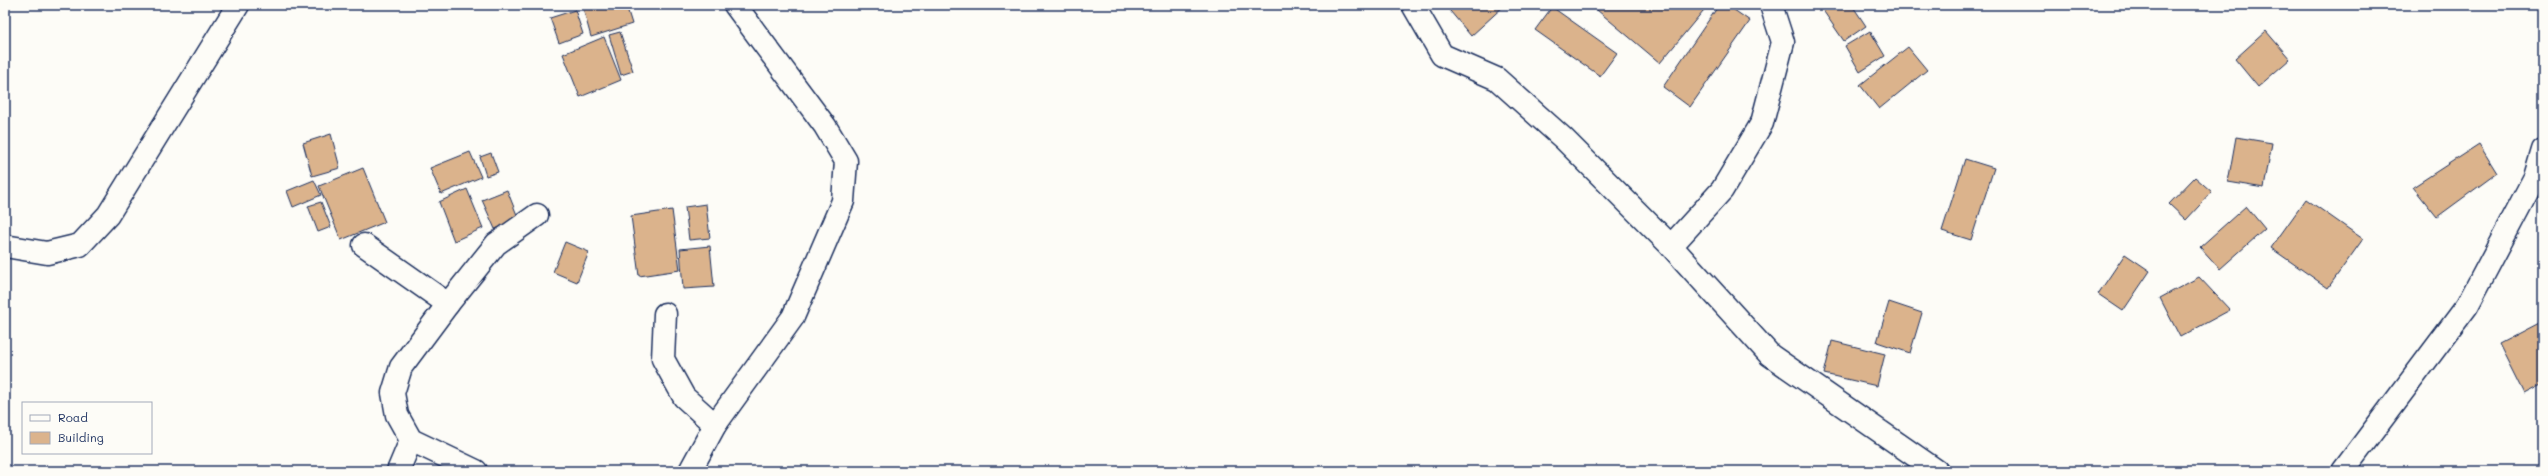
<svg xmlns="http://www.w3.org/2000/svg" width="2548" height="476" font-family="Mali,sans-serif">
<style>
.building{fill:#dbb38c;stroke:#1b2f5e}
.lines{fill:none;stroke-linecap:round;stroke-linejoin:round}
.minor-casing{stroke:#1b2f5e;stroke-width:25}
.minor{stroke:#fdfcf7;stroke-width:22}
</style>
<rect width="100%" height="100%" fill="#fdfcf7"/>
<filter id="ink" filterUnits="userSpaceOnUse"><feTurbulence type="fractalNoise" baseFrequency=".025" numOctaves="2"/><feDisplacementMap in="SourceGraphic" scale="8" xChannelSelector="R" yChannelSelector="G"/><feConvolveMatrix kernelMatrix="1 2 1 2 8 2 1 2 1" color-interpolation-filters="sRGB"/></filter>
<g filter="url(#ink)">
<g class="building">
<polygon points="592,5 626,5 632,24 591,37 583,8"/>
<polygon points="1445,5 1505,5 1471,36"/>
<polygon points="1591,5 1708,5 1660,63"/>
<polygon points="1719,5 1727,5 1750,21 1690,107 1663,87"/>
<polygon points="1828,5 1852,5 1866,26 1844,41 1822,9"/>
<polygon points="1552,7 1617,53 1600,76 1535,30"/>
<polygon points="575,10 583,34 559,43 550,18"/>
<polygon points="1870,31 1885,56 1860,72 1845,46"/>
<polygon points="2266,31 2290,59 2258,87 2235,59"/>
<polygon points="620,32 633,71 621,75 609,35"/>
<polygon points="604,37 621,80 580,97 563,54"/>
<polygon points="1908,47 1927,70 1879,109 1860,85"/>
<polygon points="331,134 340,168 312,176 303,143"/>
<polygon points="2236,137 2272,143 2264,188 2228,182"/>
<polygon points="2479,144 2497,173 2437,217 2413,187"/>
<polygon points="470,152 481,177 441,194 430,168"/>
<polygon points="491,153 498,172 486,176 480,157"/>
<polygon points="1965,159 1994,168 1971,240 1942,231"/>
<polygon points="363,168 385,222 341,240 319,186"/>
<polygon points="2195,177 2212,192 2186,220 2169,204"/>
<polygon points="314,180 321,195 293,207 287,191"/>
<polygon points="467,189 483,228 454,241 439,202"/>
<polygon points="507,190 519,220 495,229 482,200"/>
<polygon points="2306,199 2363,239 2328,288 2271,248"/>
<polygon points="321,202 331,227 318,232 308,206"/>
<polygon points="706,204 710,238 689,240 685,207"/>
<polygon points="2246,206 2265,229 2220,269 2200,247"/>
<polygon points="672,210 680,270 639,276 631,216"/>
<polygon points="565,242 589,252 577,282 553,272"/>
<polygon points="710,246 714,287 683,289 680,249"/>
<polygon points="2125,254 2150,271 2123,311 2098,294"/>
<polygon points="2199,277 2230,310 2180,337 2160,298"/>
<polygon points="1889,302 1922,313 1910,353 1877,342"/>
<polygon points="2543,321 2543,384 2524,394 2499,344"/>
<polygon points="1832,341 1885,354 1877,386 1824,374"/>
</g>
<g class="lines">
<g class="minor-casing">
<g id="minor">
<polyline points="1413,5 1442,55 1497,79 1564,139 1671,246 1770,355 1937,471"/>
<polyline points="364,245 448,304"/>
<polyline points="5,246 47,253 80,245 108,215 238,5"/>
<polyline points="1671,246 1722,190 1762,123 1783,42 1771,5"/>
<polyline points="665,314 663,359 684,397 715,425"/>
<polyline points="398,471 411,440"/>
<polyline points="476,471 411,440 397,415 393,393 401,367 448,304 496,244 537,215"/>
<polyline points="690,471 715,425 793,317 843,201 846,161 825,126 735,5"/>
<polyline points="2343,471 2467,306 2535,177 2543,150"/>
</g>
</g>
<use href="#minor" class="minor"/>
</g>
</g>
<rect width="2548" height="476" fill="none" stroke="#fdfcf7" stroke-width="20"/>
<rect x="10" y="10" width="2528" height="456" fill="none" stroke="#1b2f5e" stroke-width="1.5" filter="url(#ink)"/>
<rect x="22" y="402" width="130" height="52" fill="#fdfcf7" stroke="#a3aaba"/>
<rect x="30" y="415" width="20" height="6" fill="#fdfcf7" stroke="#a3aaba"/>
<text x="58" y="422" font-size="12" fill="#1b2f5e">Road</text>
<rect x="30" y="432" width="20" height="12" fill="#dbb38c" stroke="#a3aaba"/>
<text x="58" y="442" font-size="12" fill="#1b2f5e">Building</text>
</svg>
